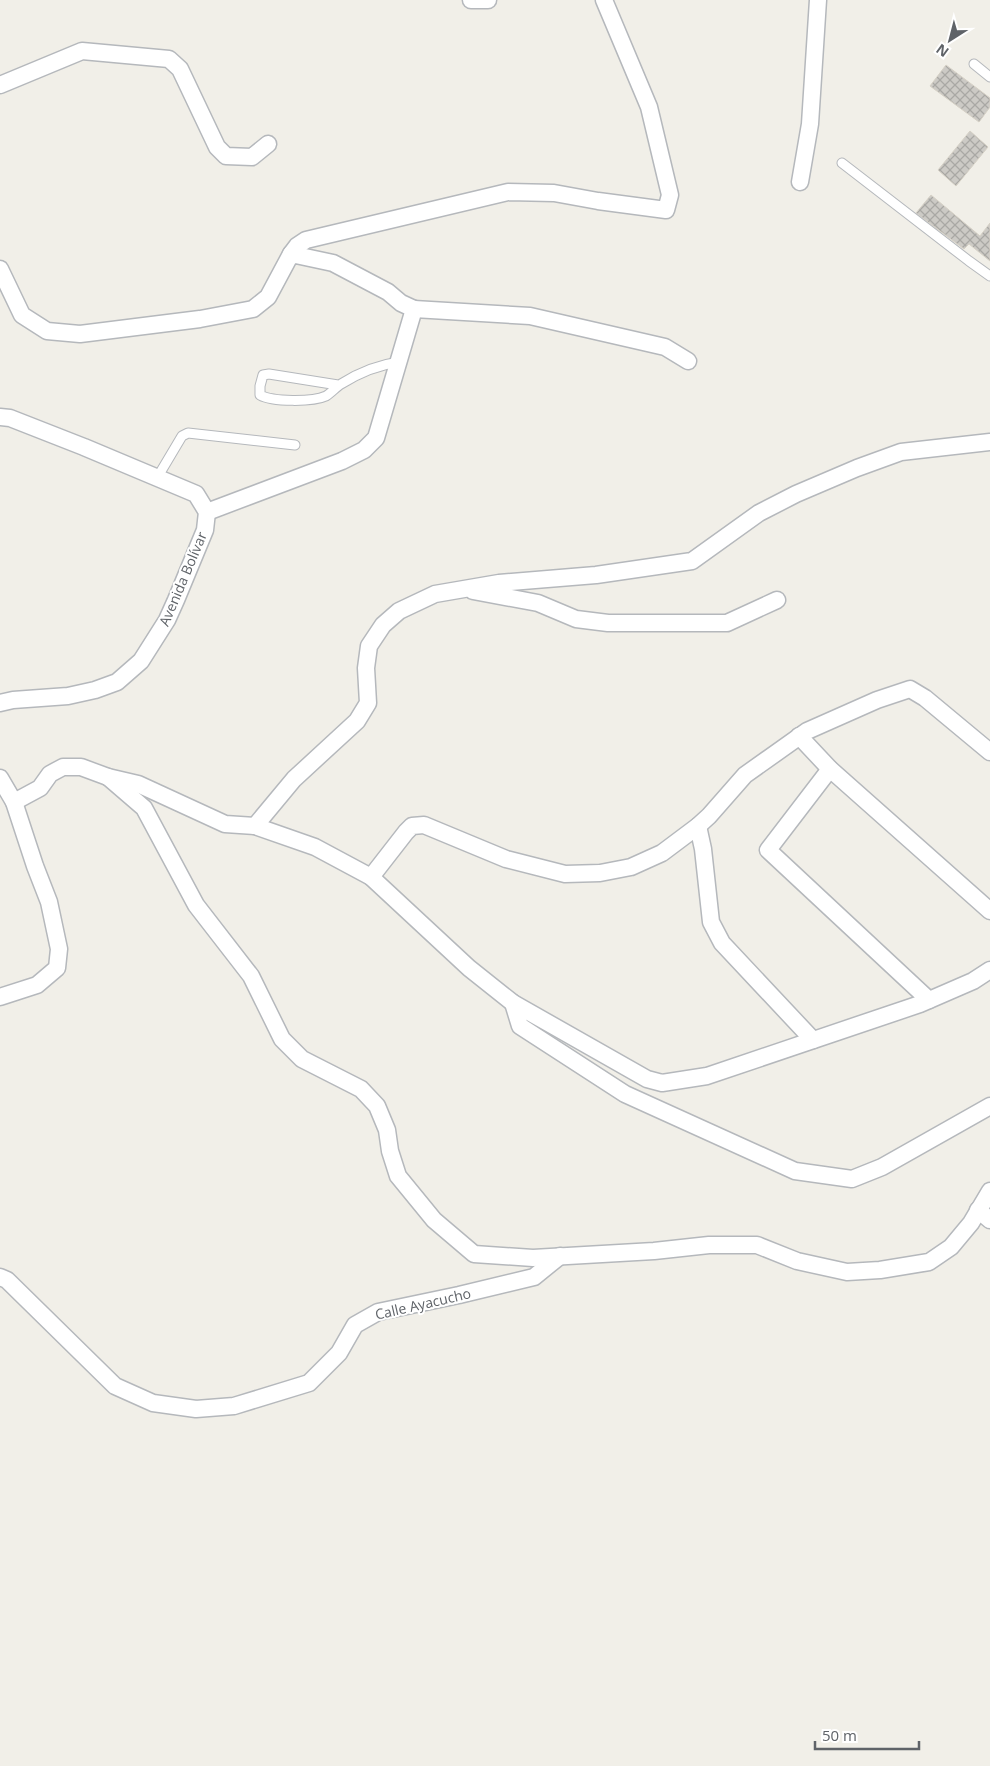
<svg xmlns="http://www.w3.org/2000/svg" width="990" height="1766" font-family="'Open Sans',sans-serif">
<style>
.building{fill:url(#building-cross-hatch);stroke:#d6d1c6}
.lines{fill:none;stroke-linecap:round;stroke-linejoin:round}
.service-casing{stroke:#b5b8bc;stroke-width:11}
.minor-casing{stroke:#b5b8bc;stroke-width:19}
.service{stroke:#fff;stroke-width:9}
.minor{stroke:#fff;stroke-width:16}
.labels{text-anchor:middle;stroke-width:4;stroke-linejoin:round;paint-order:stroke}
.street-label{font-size:14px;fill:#5f6368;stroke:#fff}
</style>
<defs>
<pattern id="building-cross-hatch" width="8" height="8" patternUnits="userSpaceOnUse" patternTransform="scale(1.25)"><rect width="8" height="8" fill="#cccac5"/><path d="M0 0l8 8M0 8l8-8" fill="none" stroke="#a9a8a4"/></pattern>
</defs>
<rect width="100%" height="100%" fill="#f1efe8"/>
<g class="building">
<polygon points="946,65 990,98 990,107 979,122 930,86"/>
<polygon points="970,131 988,147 956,186 938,170"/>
<polygon points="931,195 980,236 990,223 990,261 969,244 964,249 916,213"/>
</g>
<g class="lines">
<g class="service-casing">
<g id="service">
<polyline points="974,64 990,77"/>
<polyline points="842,163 969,261 990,276"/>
<path d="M 338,385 L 269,374 L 263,375 L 260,386 L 260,395 C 272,402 313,402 326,396 C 331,393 336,387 341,384 C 360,372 377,365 399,362"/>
<polyline points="157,478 182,436 188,433 295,445"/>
</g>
</g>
<g class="minor-casing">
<g id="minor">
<polyline points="471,0 488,0"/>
<polyline points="0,85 82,51 169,59 180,69 217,147 226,156 252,157 268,144"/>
<polyline points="800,182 810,124 818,0"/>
<polyline points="291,254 297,246 306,240 508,192 554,193 598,201 666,210 670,195 649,107 604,0"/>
<polyline points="0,269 22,315 47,331 80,334 200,319 253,309 268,297 291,254 333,263 388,292 401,303 414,309 376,438 364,450 342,461 207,512"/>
<polyline points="414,309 530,316 665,347 688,361"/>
<polyline points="0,417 10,418 84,447 196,494 207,512 205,530 176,600 167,620 141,661 117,682 95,690 68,696 13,700 0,703"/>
<polyline points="473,591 538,603 576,619 608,623 727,623 777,600"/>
<polyline points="799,736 830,769 990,911"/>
<polyline points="830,769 768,850 929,1000"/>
<polyline points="108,777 144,808 196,905 251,976 282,1039 302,1059 361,1089 377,1106 387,1130 390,1151 398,1176 434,1220 474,1254 533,1258 654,1251 709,1245 757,1245 797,1261 847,1272 880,1270 929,1262 951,1247 971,1223 990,1191"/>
<polyline points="0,778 14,802 35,866 49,902 59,949 57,968 37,985 0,997"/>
<polyline points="14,802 40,788 50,774 63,767 81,767 108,777 138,784 225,824 255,826 315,847 371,877 469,968 513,1003 647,1079 662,1083 707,1076 920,1004 973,981 990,970"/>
<polyline points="255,826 294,779 357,721 368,703 366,668 369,646 383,625 399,611 435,594 499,583 596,575 692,561 759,513 796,494 857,468 901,452 990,442"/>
<polyline points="698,826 703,849 711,922 722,943 813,1040"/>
<polyline points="371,877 406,832 412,826 424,825 506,859 565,874 600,873 631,867 662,853 698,826 709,816 745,775 807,731 877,700 910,689 925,698 990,752"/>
<polyline points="513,1003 520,1026 625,1094 795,1171 852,1179 882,1167 990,1106"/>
<polyline points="978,1210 990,1220"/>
<polyline points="0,1277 7,1280 115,1386 153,1403 196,1409 234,1406 309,1383 339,1353 355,1325 378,1312 459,1295 534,1277 560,1256"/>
</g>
</g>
<use href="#service" class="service"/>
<use href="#minor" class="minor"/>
</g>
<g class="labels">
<g class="street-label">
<text transform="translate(183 579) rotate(-67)" y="5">Avenida Bolívar</text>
<text transform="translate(423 1304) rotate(-13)" y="5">Calle Ayacucho</text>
</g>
</g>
<g transform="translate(950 40) rotate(216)" stroke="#ffffff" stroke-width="4" paint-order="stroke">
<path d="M0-4L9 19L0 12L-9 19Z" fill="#5f6368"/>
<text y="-8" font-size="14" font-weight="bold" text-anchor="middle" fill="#5f6368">N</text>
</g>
<path d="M815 1741v8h104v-8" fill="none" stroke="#5f6368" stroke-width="2.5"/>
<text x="822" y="1741" font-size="15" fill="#5f6368" stroke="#ffffff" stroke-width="4" paint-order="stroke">50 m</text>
</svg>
